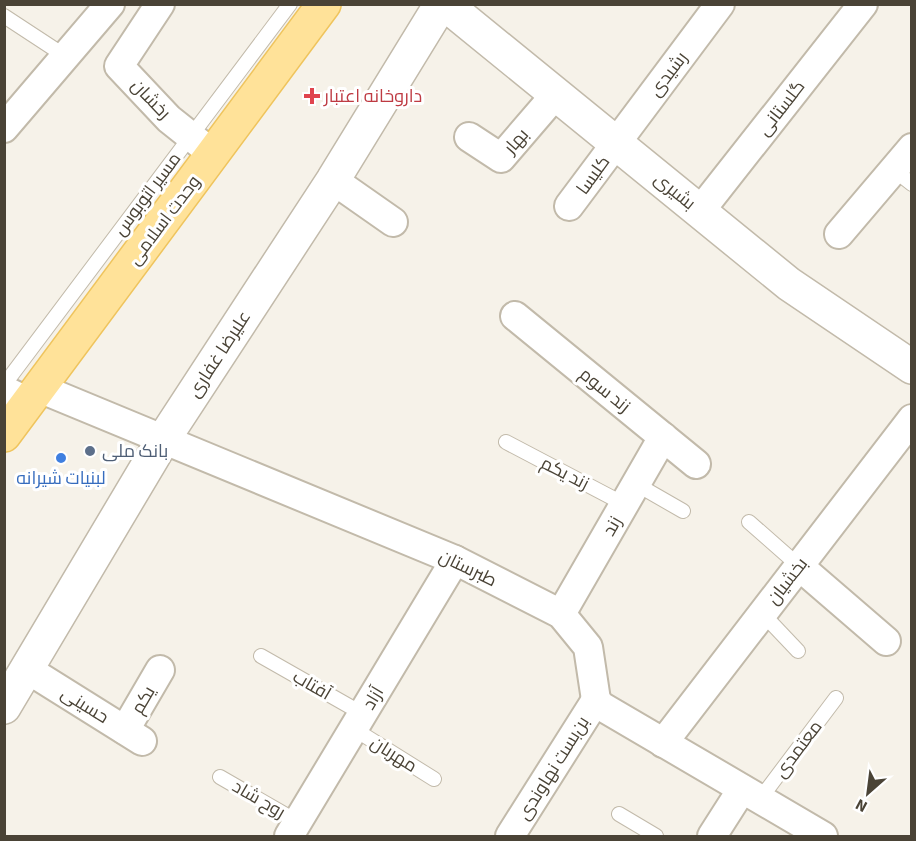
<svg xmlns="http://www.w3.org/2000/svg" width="916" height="841" font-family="'Source Sans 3',Cairo,sans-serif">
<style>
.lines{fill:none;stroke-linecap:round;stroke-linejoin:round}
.service-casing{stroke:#c2baaa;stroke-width:16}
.minor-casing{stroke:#c2baaa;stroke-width:32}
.tertiary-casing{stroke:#c2baaa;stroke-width:36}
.primary-casing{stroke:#efc45d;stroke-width:36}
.service{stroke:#fff;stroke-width:14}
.minor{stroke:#fff;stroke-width:28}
.tertiary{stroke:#fff;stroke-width:33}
.primary{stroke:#ffe299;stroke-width:33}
.health-dot{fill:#e0444e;stroke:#fff;stroke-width:2}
.service-dot{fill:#5c6f8a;stroke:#fff;stroke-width:2}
.shop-dot{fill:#3f7fe0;stroke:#fff;stroke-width:2}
.labels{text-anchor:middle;stroke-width:6;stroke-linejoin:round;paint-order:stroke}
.street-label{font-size:18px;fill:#4a4336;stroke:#fff}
.health-label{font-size:18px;fill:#be3a42;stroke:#fff;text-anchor:start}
.service-label{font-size:18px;fill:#4e5e75;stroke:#fff;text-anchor:start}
.shop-label{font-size:18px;fill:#366cbe;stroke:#fff}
</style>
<rect width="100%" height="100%" fill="#f6f2e9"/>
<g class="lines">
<g class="service-casing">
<g id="service">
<polyline points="4,16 65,56"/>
<polyline points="893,169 912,184"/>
<polyline points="4,385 290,4"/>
<polyline points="506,442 624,504"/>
<polyline points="636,484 683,511"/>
<polyline points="749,522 799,566"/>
<polyline points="762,613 798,651"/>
<polyline points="261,656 363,714"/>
<polyline points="354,729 434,779"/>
<polyline points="220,777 298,822"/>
<polyline points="760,799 836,698"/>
<polyline points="619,814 656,836"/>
</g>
</g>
<g class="minor-casing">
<g id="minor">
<polyline points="160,4 119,66 169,119 213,154"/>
<polyline points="4,128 110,4"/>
<polyline points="469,137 501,158 556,94"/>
<polyline points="333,180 393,222"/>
<polyline points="569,206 720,4"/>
<polyline points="700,211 863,4"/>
<polyline points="839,234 912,148"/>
<polyline points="515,316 696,464"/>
<polyline points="39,388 455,560 561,614 588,647 596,700 601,706 823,836"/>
<polyline points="4,390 29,402"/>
<polyline points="799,566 886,641"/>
<polyline points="561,614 663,437"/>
<polyline points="27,669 142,741"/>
<polyline points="125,730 160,670"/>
<polyline points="663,743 912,419"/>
<polyline points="289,836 455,560"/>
<polyline points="510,836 596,700"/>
<polyline points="712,836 742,789"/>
</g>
</g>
<g class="tertiary-casing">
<g id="tertiary">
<polyline points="445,4 789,284 912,367"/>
<polyline points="4,707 163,440 333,180 441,4"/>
</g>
</g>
<g class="primary-casing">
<polyline id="primary" points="4,435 324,4"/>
</g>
<use href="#service" class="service"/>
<use href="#minor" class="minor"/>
<use href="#tertiary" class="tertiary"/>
<use href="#primary" class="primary"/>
</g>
<path class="health-dot" d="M309 87h6v6h6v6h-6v6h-6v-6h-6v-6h6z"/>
<circle class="service-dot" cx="90" cy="451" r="6"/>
<circle class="shop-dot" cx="61" cy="458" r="6"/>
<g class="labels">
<g class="street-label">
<text transform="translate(668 74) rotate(-53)" y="6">رشیدی</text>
<text transform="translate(151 99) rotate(46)" y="6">رخشان</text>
<text transform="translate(781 108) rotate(-52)" y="6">گلستانی</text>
<text transform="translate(516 141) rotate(-49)" y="6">بهار</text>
<text transform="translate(593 175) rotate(-54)" y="6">کلیسا</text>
<text transform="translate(675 191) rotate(39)" y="6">بشیری</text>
<text transform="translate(147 194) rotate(-53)" y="6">مسیر اتوبوس</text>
<text transform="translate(164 220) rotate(-53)" y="6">وحدت اسلامی</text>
<text transform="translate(219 354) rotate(-57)" y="6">علیرضا غفاری</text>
<text transform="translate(605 390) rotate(39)" y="6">زند سوم</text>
<text transform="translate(565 473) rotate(27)" y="6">زند یکم</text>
<text transform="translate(612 526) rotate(-60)" y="6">زند</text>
<text transform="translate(468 568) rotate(26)" y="6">طبرستان</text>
<text transform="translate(787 581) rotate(-52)" y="6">بخشیان</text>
<text transform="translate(312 685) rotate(30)" y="6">آفتاب</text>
<text transform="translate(373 698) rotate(-59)" y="6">آزاد</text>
<text transform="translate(143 700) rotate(-60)" y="6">یکم</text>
<text transform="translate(85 705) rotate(32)" y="6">حسینی</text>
<text transform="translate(798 749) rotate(-53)" y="6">معتمدی</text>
<text transform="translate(394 754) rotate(32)" y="6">مهربان</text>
<text transform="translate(553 768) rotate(-58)" y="6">بن‌بست نهاوندی</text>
<text transform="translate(259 799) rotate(30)" y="6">روح شاد</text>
</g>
<g class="health-label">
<text x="324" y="102">داروخانه اعتبار</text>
</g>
<g class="service-label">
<text x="102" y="457">بانک ملی</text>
</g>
<g class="shop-label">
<text x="61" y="484">لبنیات شیرانه</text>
</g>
</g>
<rect width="916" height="841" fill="none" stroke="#4a4336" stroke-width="12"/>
<g transform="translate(868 793) rotate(208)" stroke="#ffffff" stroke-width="4.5" paint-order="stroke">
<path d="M0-4.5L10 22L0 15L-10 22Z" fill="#4a4336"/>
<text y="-9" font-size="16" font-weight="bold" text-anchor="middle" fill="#4a4336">N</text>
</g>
</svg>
